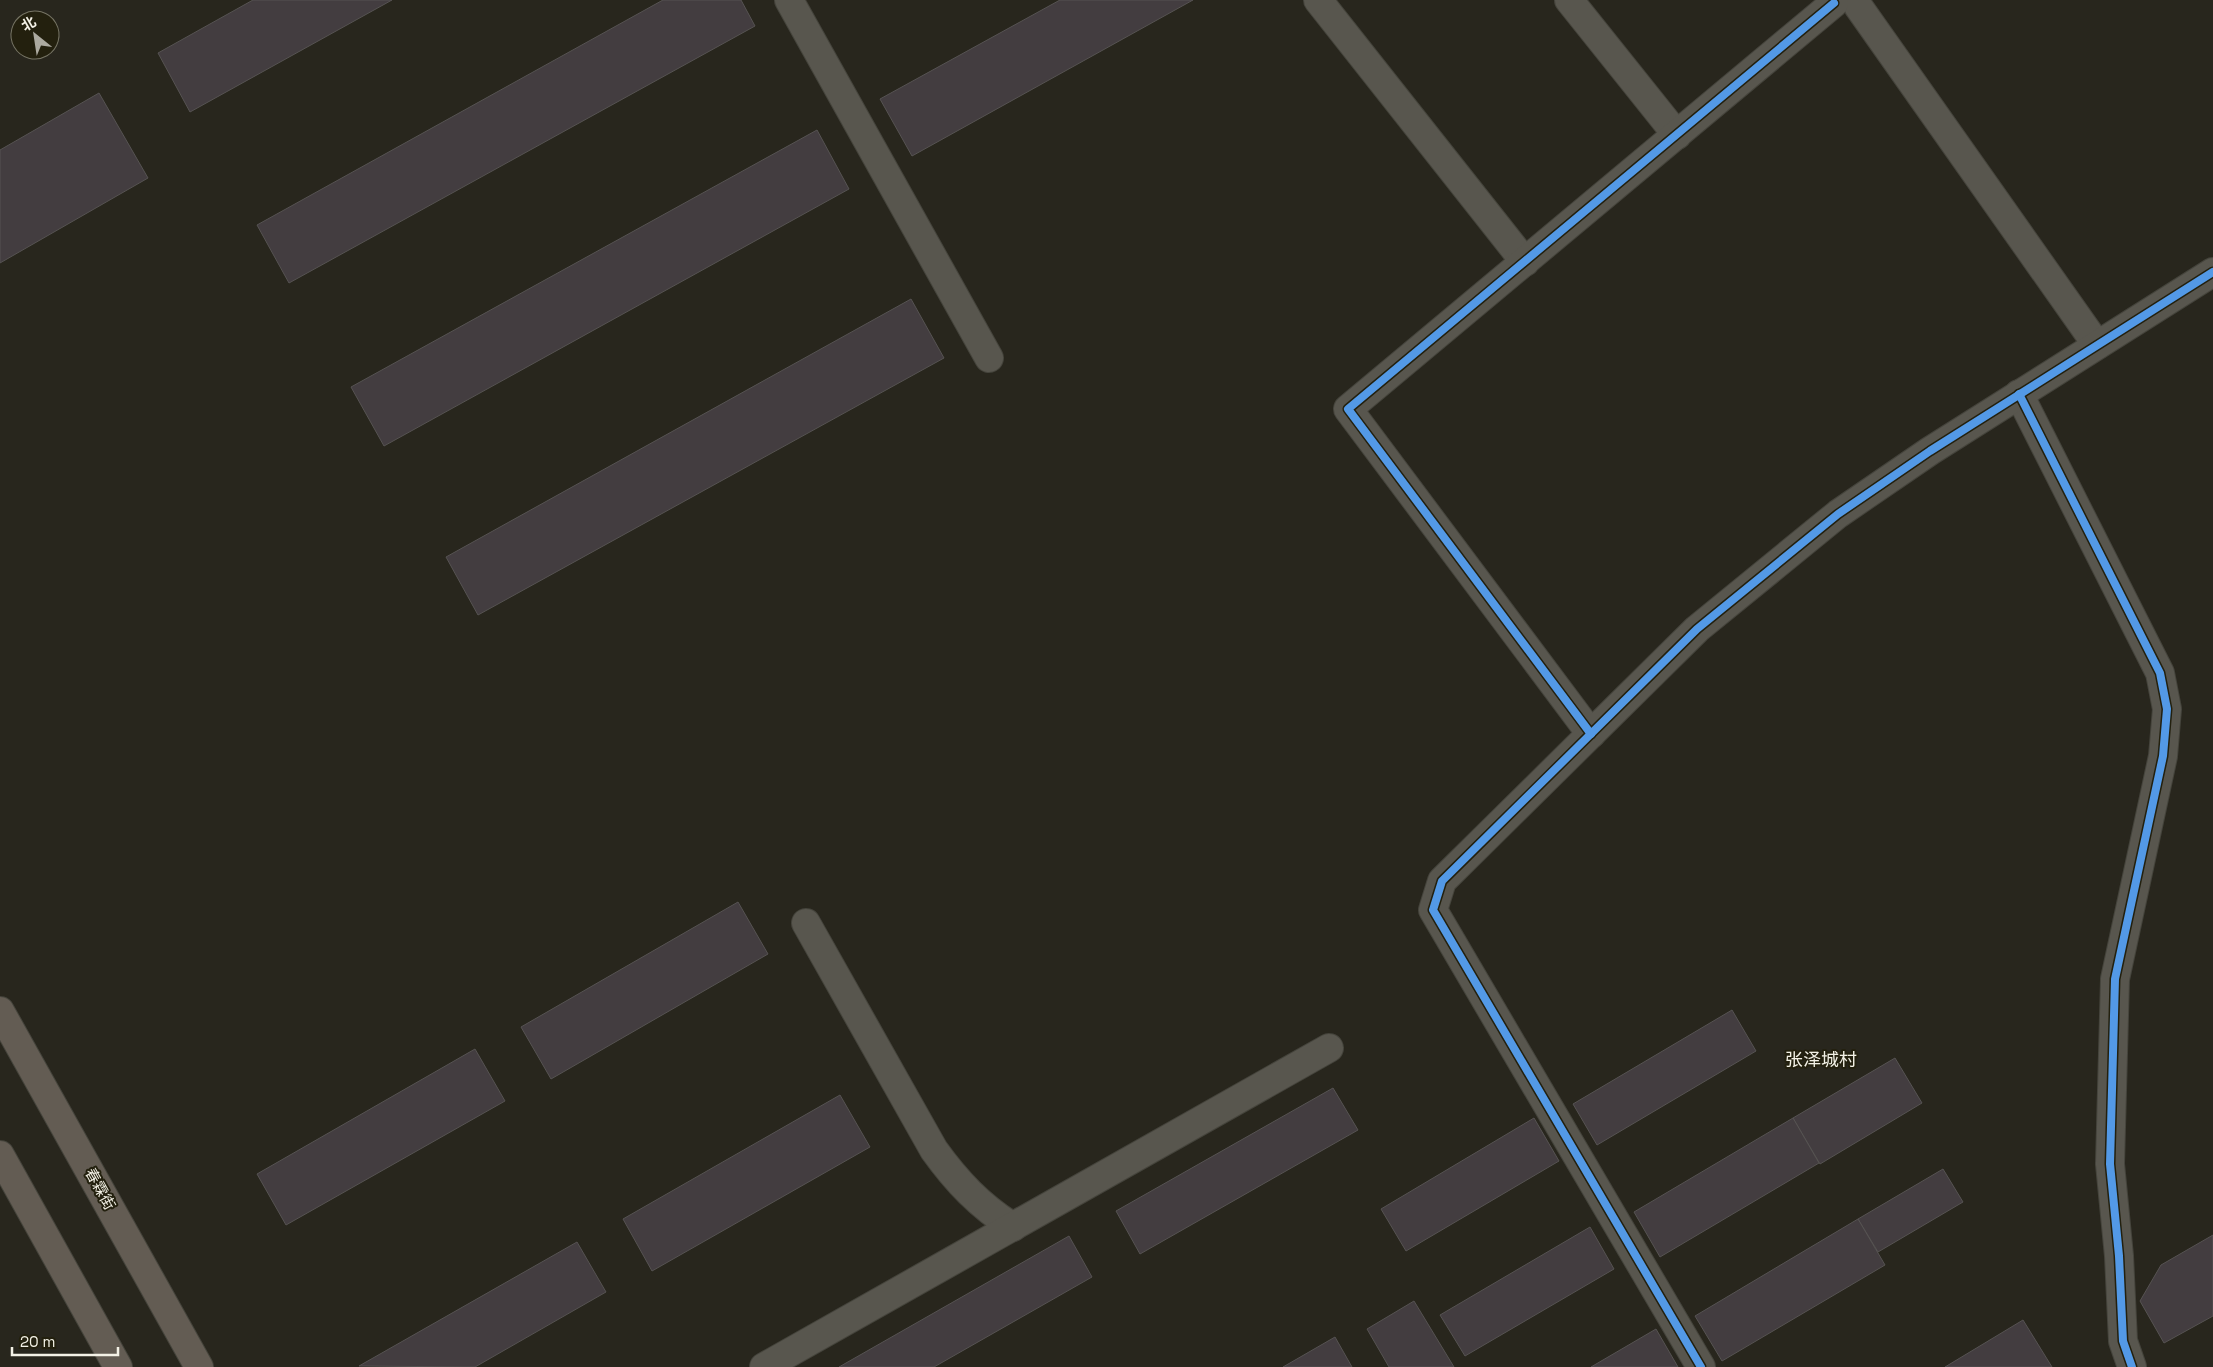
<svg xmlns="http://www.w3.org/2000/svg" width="2213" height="1367" font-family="'Space Grotesk','Noto Sans SC',sans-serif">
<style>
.building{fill:#433d40;stroke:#565352}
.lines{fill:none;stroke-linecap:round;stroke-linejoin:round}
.minor-casing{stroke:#45443c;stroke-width:30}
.major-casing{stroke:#45443c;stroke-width:30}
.minor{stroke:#58564e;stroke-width:28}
.major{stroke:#635c53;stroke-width:28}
.cycleway-casing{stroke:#23200e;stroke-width:11}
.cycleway{stroke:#5399e6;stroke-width:8}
.labels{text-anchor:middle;stroke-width:4;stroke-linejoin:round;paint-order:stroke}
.street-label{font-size:15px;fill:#f3f1e6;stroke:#23200e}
.quarter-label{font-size:18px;fill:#f3f1e6;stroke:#23200e}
</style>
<rect width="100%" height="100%" fill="#28261d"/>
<g class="building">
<polygon points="253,0 392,0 190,112 158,53"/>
<polygon points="663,0 741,0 755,26 289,283 257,225"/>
<polygon points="1060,0 1193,0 912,156 880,99"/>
<polygon points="99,93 148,178 0,263 0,150"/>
<polygon points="817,130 849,189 384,446 351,387"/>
<polygon points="911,299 944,358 478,615 446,557"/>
<polygon points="738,902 768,954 551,1079 521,1027"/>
<polygon points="1732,1010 1756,1051 1597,1145 1573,1104"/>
<polygon points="475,1049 505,1101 286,1225 257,1174"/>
<polygon points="1895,1058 1922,1103 1820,1164 1793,1118"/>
<polygon points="1333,1088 1358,1130 1140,1254 1116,1211"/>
<polygon points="840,1095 870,1147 652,1271 623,1219"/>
<polygon points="1534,1118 1559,1161 1406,1251 1381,1209"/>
<polygon points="1793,1118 1819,1163 1660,1257 1634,1212"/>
<polygon points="1943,1169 1963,1202 1878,1252 1858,1219"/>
<polygon points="1858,1219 1885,1265 1722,1361 1695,1316"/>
<polygon points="1590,1227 1614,1269 1465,1356 1440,1315"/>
<polygon points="2213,1235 2213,1316 2164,1343 2140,1301 2161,1265"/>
<polygon points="1069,1236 1092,1277 934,1367 839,1367"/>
<polygon points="577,1242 606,1292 475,1367 359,1366"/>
<polygon points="1414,1301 1454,1367 1389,1367 1367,1329"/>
<polygon points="2023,1320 2052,1367 1945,1367"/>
<polygon points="1656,1329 1678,1367 1591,1367"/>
<polygon points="1335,1337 1352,1367 1283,1367"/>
</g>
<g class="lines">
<g class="minor-casing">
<g id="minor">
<polyline points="789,0 989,358"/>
<polyline points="1318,0 1525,262"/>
<polyline points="1569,0 1677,135"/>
<polyline points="1858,6 2097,345"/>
<polyline points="2019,394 2160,673 2167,709 2163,756 2115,979 2110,1164 2119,1256 2123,1341 2132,1367"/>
<polyline points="1591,734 1348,409 1834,3"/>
<path d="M 806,923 L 934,1150 C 957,1182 980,1206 1013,1227"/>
<polyline points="764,1367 1329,1048"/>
<polyline points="1701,1367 1433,910 1442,881 1697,629 1838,514 1930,451 2213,272"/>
</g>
</g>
<g class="major-casing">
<g id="major">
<polyline points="0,1011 199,1367"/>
<polyline points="0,1155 118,1367"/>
</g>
</g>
<use href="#minor" class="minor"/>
<use href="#major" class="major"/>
<g class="cycleway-casing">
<g id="cycleway">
<polyline points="2019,394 2160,673 2167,709 2163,756 2115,979 2110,1164 2119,1256 2123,1341 2132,1367"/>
<polyline points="1591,734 1348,409 1834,3"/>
<polyline points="1701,1367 1433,910 1442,881 1697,629 1838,514 1930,451 2213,272"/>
</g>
</g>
<use href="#cycleway" class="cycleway"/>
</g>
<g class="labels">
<g class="street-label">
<text transform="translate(100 1189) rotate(61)" y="5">春霖街</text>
</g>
<g class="quarter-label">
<text x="1821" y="1066">张泽城村</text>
</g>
</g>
<g transform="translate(35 35) rotate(330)"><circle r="24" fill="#23200e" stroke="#767464"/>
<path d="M0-4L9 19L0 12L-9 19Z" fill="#acaaa0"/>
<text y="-8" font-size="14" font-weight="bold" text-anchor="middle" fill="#f3f1e6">北</text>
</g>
<path d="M12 1347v8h106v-8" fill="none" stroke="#f3f1e6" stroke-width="2.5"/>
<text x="20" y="1347" font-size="15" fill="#f3f1e6" stroke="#23200e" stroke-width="4" paint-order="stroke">20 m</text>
</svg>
